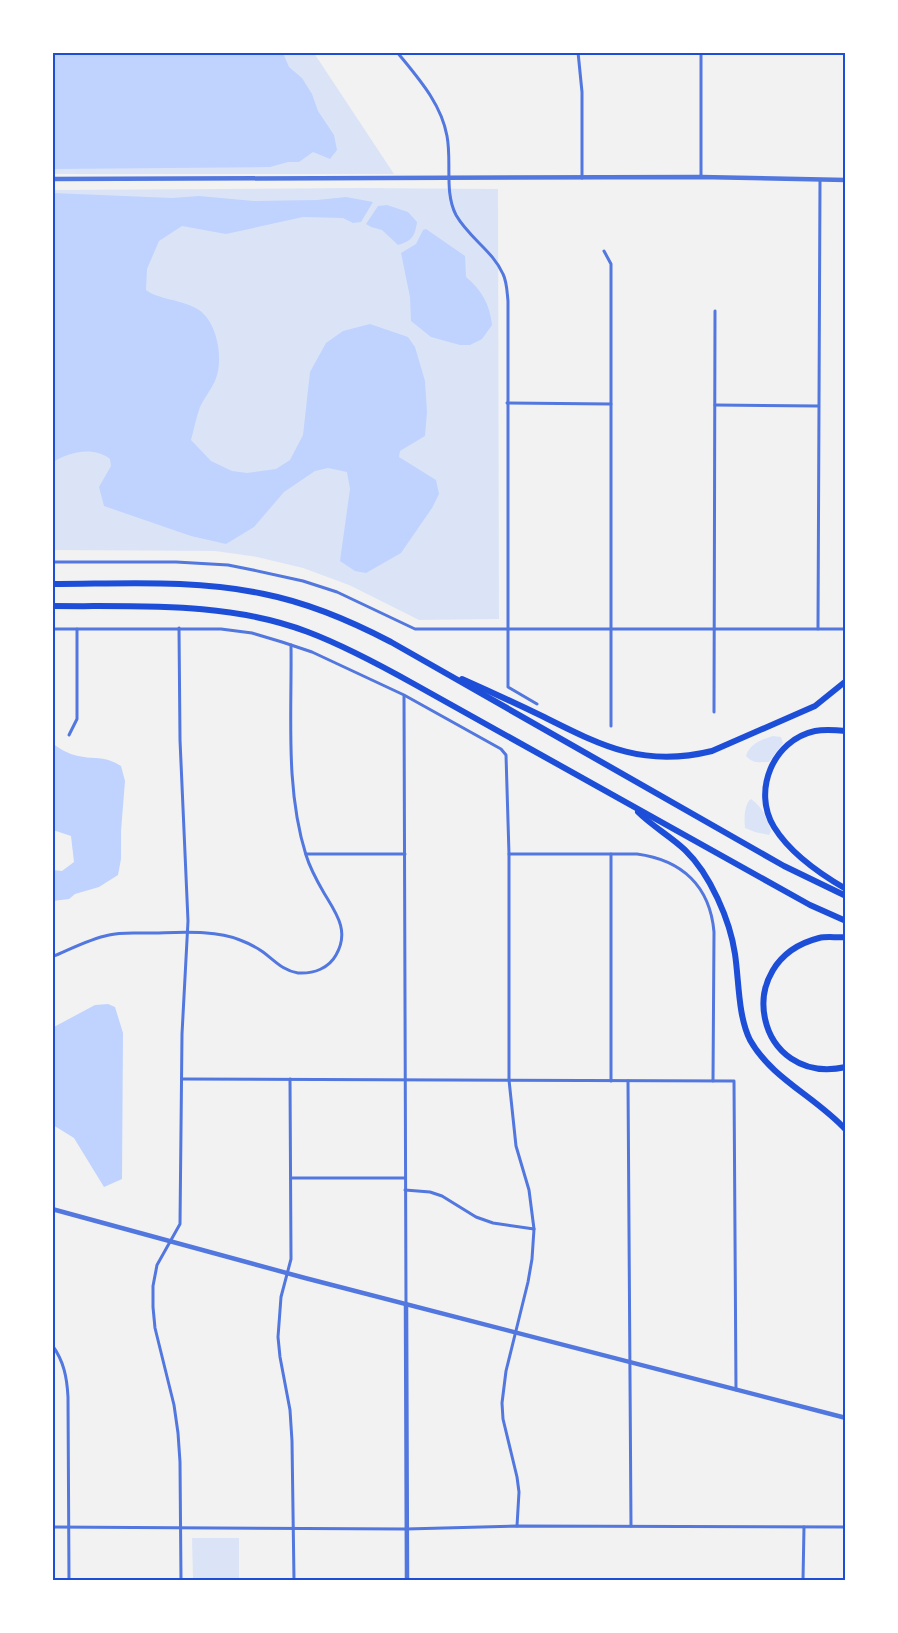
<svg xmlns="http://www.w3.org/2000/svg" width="898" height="1633" font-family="Barlow,sans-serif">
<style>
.green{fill:#dbe4f7}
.water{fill:#bfd3fe}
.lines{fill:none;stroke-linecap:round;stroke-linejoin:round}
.minor{stroke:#5277de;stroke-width:3}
.tertiary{stroke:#5277de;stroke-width:4.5}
.motorway{stroke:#1d4ed8;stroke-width:6}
.neatline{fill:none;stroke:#1d4ed8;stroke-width:2}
</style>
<rect width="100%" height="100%" fill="#f2f2f2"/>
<g class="green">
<polygon points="52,53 314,53 394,174 53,174"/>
<polygon points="360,188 498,189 499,619 419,620 349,585 303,568 257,557 215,551 53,550 52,190"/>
<path d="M 773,736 L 781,737 L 783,743 L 769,762 C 759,762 753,764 746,756 C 749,744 762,739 773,736 Z"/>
<path d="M 751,799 C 763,807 767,819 771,831 L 769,835 L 755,832 L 745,828 C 744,819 744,804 751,799 Z"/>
<polygon points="192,1538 239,1538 239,1580 193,1580"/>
</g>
<g class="water">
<polygon points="52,53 283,53 289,67 302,78 312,94 318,111 334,135 337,150 330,159 313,152 299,162 288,162 270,167 53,169"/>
<path d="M 53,193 L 172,198 L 199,196 L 254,201 L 317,200 L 346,197 L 373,202 L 361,222 L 353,223 L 343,218 L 303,217 L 226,234 L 182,226 L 159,241 L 147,269 L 146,290 C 156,299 185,300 199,310 C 218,323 224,361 215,381 C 211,390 204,398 200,407 C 196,418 194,429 191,440 L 211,461 L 232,471 L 247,473 L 276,469 L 290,460 L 303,435 L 310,372 L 326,343 L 343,331 L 370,324 L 408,337 L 415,347 L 425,381 L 427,412 L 425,436 L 400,451 L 399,457 L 436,480 L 439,494 L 432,508 L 401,553 L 366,573 L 355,571 L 340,561 L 350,489 L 347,472 L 328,468 L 315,471 L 284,492 L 254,527 L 226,544 L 191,536 L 104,506 L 99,487 L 111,466 L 110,459 C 93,446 70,452 53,462 Z"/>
<path d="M 387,205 L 408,212 L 417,222 C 415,236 412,241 398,245 L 382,230 L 371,227 L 366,224 L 378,206 Z"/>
<path d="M 426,229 L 465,256 L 466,277 C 482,290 490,305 492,325 L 482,339 L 470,345 L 460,345 L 431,337 L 411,321 L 410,297 L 401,253 L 416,244 L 423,230 Z"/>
<path d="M 52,743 C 60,749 68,754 78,756 C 97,760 103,755 121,766 L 125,781 L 121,831 L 121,859 L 118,875 L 99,887 L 75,894 L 69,899 L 53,901 L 53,870 L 62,871 L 74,862 L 71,836 L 53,830 Z"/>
<polygon points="108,1004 115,1007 123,1033 122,1179 104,1187 74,1138 53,1125 52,1028 95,1005"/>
</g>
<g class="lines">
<g class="minor">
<path d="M 397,52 C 418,78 441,103 447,136 C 452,162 444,192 456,215 C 469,238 493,251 503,274 C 507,282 507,292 508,301 L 508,687 L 537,704"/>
<polyline points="578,52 582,92 582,178"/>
<polyline points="701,177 701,52"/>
<polyline points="604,251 611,264 611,726"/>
<polyline points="507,403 611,404"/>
<polyline points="715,405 818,406"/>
<polyline points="52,562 176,562 228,565 253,570 303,581 337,592 415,629 846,629"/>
<polyline points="179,628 180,740 188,921 182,1034 180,1224 157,1265 153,1286 153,1307 155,1328 174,1405 178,1433 180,1462 181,1580"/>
<polyline points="52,629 221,629 252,633 282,642 312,652 404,695 501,749 506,755 509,854 509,1080 516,1146 529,1190 534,1229 532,1259 528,1282 506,1371 502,1403 503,1419 517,1477 519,1492 517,1526"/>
<polyline points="818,629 820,180"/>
<polyline points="404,696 406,1305"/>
<polyline points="714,712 715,311"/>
<polyline points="69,735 77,719 77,629"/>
<polyline points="306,854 405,854"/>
<path d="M 509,854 L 637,854 C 682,860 710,886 714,932 L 713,1081"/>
<polyline points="611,854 611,1081"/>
<path d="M 52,957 C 71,949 89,939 109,935 C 120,932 134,933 146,933 C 175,933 213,929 240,940 C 248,943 256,947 263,952 C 274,960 283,971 298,973 C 314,974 329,968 336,955 C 350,931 336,913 324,893 C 317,881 310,868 306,855 C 285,788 292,714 291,645"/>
<polyline points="182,1079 734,1081 736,1390"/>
<polyline points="290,1079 291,1259 281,1297 278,1337 280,1357 290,1410 292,1441 294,1580"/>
<polyline points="628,1081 631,1526"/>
<polyline points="291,1178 405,1178"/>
<polyline points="405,1190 430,1192 442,1196 476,1217 493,1223 534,1229"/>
<path d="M 52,1345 C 64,1361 67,1378 68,1397 L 69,1580"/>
<polyline points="52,1527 406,1529 517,1526 846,1527"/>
<polyline points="803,1580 804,1527"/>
</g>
<g class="tertiary">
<polyline points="52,179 701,177 846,180"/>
<polyline points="52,1209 305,1278 846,1418"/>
<polyline points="406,1305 407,1580"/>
</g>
<g class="motorway">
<path d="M 52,584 C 123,584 195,579 264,594 C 309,603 351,621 391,642 L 784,866 L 846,896"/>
<path d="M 52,606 C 138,607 227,601 308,632 C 345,646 380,665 414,684 L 810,905 L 846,921"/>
<path d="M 462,679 C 489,691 515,703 542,716 C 602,746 643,768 712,751 L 815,706 L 846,681"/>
<path d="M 846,731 C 836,730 825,729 815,731 C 773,740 752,791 774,827 C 790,853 820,874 846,889"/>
<path d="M 638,812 C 652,826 670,836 685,850 C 710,874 730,920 735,954 C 739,981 738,1016 750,1040 C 772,1079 816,1097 846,1130"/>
<path d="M 846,937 C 837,938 827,936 819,938 C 729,961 756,1087 846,1067"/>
</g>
</g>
<rect width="898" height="1633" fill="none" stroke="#ffffff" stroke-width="108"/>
<rect x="54" y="54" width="790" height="1525" class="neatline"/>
</svg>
